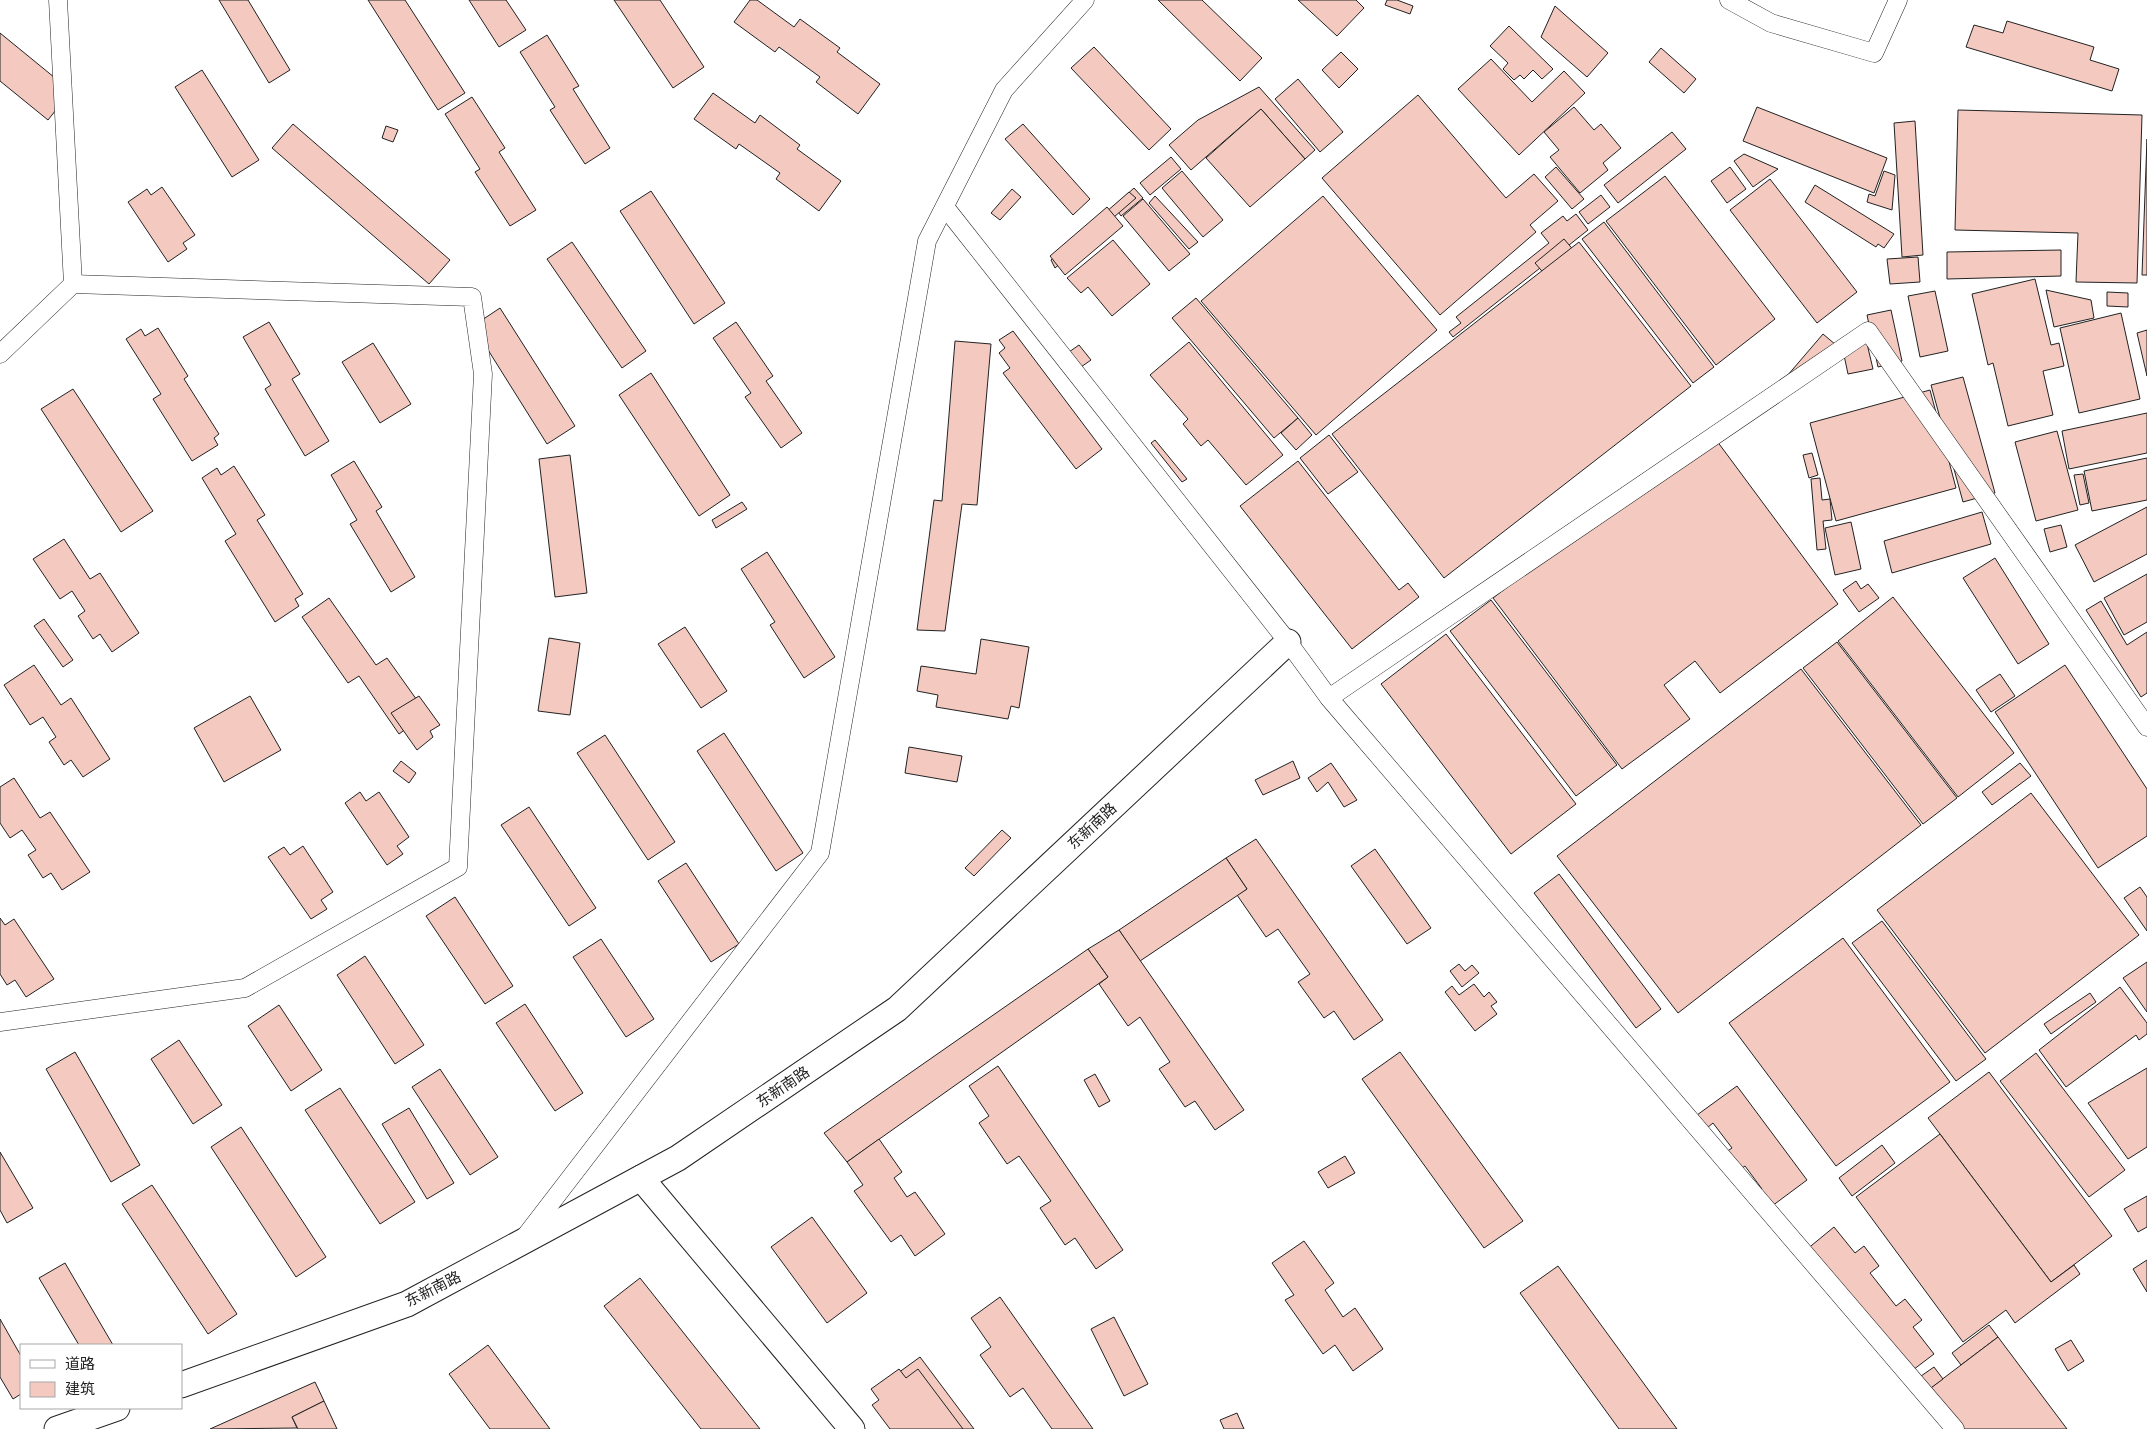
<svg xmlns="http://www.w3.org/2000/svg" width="2147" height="1429" font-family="'Roboto Condensed','Noto Sans SC',sans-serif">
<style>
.building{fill:#f3c9c0;stroke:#222}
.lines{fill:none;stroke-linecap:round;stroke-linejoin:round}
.street-casing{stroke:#222;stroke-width:19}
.secondary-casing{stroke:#222;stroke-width:27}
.street{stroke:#fff;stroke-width:18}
.secondary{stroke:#fff;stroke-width:25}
.labels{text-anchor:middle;stroke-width:4;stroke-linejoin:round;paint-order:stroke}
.street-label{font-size:15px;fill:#222;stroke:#fff}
</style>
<rect width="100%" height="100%" fill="#fff"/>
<g class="building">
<polygon points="219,0 248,0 290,70 269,83"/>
<polygon points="368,0 405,0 465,93 438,110"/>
<polygon points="469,0 506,0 526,30 499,47"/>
<polygon points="614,0 660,0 704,67 673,88"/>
<polygon points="750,0 757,0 794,27 800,19 840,48 837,52 880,84 858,114 816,82 820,77 779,47 775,52 734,22"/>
<polygon points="1158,0 1202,0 1262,58 1240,81"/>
<polygon points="1298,0 1356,0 1364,8 1337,36"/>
<polygon points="1387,0 1397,0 1413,6 1410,14 1385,5"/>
<polygon points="1555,6 1608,53 1587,77 1541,37"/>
<polygon points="2007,21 2094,47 2090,60 2119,69 2112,91 1966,47 1974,25 2003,33"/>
<polygon points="1509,26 1553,69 1542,79 1533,70 1524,79 1520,75 1514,80 1503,69 1508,63 1490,46"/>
<polygon points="0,33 71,91 48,120 0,81"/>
<polygon points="547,35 579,86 573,89 610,148 585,164 550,110 555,107 520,52"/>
<polygon points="1094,47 1171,129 1149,150 1071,68"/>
<polygon points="1661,48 1696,79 1684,93 1649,62"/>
<polygon points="1341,52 1358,69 1339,88 1322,70"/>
<polygon points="1491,59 1532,102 1564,71 1585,93 1519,155 1458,89"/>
<polygon points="202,70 259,160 232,177 175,87"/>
<polygon points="1298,79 1343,132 1320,152 1275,99"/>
<polygon points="1259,87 1315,150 1305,159 1261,109 1191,170 1169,145 1198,120"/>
<polygon points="713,93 755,123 760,115 800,145 797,149 841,181 819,211 776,179 780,173 739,144 736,149 694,119"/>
<polygon points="1418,95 1506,198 1534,174 1558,201 1530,225 1536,232 1440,315 1322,178"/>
<polygon points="472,97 505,148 499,152 536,210 510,226 475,172 480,169 445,114"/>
<polygon points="1574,107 1594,130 1601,124 1621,148 1603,163 1608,170 1580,193 1550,157 1559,150 1544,132"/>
<polygon points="1757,107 1887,158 1874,193 1743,141"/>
<polygon points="1261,109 1305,159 1250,207 1206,158"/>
<polygon points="1958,110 2142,115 2137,283 2076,282 2078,233 1955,230"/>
<polygon points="1915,121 1923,255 1902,257 1894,123"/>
<polygon points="293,124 450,260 429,284 272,148"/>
<polygon points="1023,124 1090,199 1073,215 1005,139"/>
<polygon points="386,126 398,130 393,142 382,138"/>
<polygon points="1672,132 1686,149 1618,203 1604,185"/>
<polygon points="2147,139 2147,275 2142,275"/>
<polygon points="1744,154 1778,169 1753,187 1734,161"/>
<polygon points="1171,157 1181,169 1150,195 1140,183"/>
<polygon points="1556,167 1584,199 1572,209 1545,177"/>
<polygon points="1730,167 1746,189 1727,203 1711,181"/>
<polygon points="1182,171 1223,220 1203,237 1162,188"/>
<polygon points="1884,171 1895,175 1892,210 1867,202 1869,194 1875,196"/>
<polygon points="1665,176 1775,319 1716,365 1606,221"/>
<polygon points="1770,179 1857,292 1817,323 1730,210"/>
<polygon points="1815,185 1894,234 1884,248 1878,244 1876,247 1805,202"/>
<polygon points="162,187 195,235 183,243 187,249 168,262 128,202 147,189 151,195"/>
<polygon points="1134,188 1143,198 1121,216 1114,206"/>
<polygon points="1012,189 1021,197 1000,220 991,213"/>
<polygon points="651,191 725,303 694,324 620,211"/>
<polygon points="1129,192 1136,198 1055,268 1051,260"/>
<polygon points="1601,195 1610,207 1588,224 1579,212"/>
<polygon points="1155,196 1198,242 1189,249 1149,203"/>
<polygon points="1323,196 1437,330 1316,435 1201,301"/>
<polygon points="1143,199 1190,254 1169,271 1123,216"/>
<polygon points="1107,207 1123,226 1065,275 1050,256"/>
<polygon points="1576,214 1588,230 1453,337 1449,332 1461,323 1456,317 1549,243 1541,233 1563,216 1567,221"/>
<polygon points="1604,222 1714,367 1693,383 1582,239"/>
<polygon points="1564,239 1576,253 1547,277 1535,263"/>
<polygon points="1113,240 1150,284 1112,316 1088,287 1081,293 1067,278"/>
<polygon points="572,242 646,351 622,368 547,259"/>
<polygon points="1579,242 1691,386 1444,578 1332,434"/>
<polygon points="2061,250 2061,276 1947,279 1947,252"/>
<polygon points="1918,257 1920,282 1890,284 1887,259"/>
<polygon points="2035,279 2051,345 2059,343 2064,366 2043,371 2053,415 2008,426 1993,363 1988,365 1972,294"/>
<polygon points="2046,290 2091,300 2094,318 2054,327"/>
<polygon points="1935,291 1948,351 1920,357 1908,296"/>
<polygon points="2107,292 2128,293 2128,307 2107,306"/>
<polygon points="1196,298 1298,418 1274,438 1172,318"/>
<polygon points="500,308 575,426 547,444 473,326"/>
<polygon points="1891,310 1902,361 1878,367 1867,315"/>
<polygon points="2121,313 2140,399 2079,413 2060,328"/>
<polygon points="269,322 300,374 292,379 329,441 305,456 265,389 271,385 243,337"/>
<polygon points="736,322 773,376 766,381 802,433 781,448 745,397 751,393 713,338"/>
<polygon points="158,328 188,376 184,379 219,434 214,438 218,445 192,461 153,399 161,394 126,339 141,329 145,336"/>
<polygon points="2147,330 2147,376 2137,333"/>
<polygon points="1013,331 1102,449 1076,469 1003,373 1010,368 999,353 1005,348 999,340"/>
<polygon points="1864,331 1873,369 1848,374 1841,341"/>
<polygon points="1823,334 1836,345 1800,387 1787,376"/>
<polygon points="955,341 991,344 977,505 962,504 945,631 917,630 934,500 942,501"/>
<polygon points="1189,342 1283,455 1246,485 1208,440 1201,446 1183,424 1188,419 1150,375"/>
<polygon points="373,343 411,404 380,423 342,362"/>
<polygon points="1079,345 1091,360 1081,367 1069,352"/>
<polygon points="651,373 730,495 699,516 619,395"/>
<polygon points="1963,377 1995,493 1963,502 1931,385"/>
<polygon points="73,389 153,511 121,532 41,409"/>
<polygon points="1930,390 1956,488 1836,521 1810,423"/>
<polygon points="2147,413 2147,453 2069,469 2062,431"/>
<polygon points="1298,418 1312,435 1296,450 1281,433"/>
<polygon points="2057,431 2078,510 2036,521 2015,442"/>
<polygon points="1711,433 1838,604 1720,693 1695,661 1664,685 1690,719 1622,769 1493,598"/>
<polygon points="1329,435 1358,472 1328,494 1300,458"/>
<polygon points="1155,440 1187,479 1182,482 1151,443"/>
<polygon points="1812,453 1818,475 1809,478 1803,455"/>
<polygon points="570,455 587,593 555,597 539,459"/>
<polygon points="2147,458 2147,500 2092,511 2084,471"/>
<polygon points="354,461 382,507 376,511 415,577 391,592 350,524 357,520 331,475"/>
<polygon points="1298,461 1399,590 1408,583 1419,597 1352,649 1240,506"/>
<polygon points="234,466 265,515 257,520 303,594 295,599 299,606 275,622 225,541 236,534 202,478 217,468 221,475"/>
<polygon points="2083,474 2089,503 2080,505 2074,475"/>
<polygon points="1820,478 1822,500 1830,499 1832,520 1823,521 1826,549 1817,550 1811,479"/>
<polygon points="742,502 747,509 716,528 712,520"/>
<polygon points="2147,507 2147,554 2094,582 2075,545"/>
<polygon points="1982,512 1991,544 1892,573 1884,541"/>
<polygon points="1851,522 1861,569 1835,575 1825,528"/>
<polygon points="2061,525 2067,547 2050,552 2044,529"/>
<polygon points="64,539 90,579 100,573 139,633 112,652 100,634 93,639 78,616 85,611 72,591 60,599 33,559"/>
<polygon points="767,552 835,657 804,678 770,625 775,622 741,569"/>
<polygon points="1995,558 2049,644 2018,664 1963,578"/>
<polygon points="2147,574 2147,622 2124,635 2104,598"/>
<polygon points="1856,581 1861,589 1868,584 1879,598 1859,612 1843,590"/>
<polygon points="1893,597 2014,753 1958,797 1838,641"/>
<polygon points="329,598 376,665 387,658 424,710 414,716 418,720 399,734 359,676 348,683 302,617"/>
<polygon points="1491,600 1617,765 1576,796 1450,631"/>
<polygon points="2101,601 2127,645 2147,632 2147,693 2141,697 2086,610"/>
<polygon points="44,619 73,660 63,667 34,626"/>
<polygon points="685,627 727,691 701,708 658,644"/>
<polygon points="1446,634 1576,804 1511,854 1381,684"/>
<polygon points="549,638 580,643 570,715 538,711"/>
<polygon points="981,639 1029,647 1019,708 1011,706 1008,719 936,707 938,695 917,691 921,666 976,674"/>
<polygon points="1837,642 1957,798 1923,824 1803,668"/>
<polygon points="34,665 61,705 71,698 110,759 83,777 71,760 64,765 49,742 56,737 43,717 30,725 4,685"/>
<polygon points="2065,665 2147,789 2147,836 2098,868 1995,712"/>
<polygon points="1801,669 1921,825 1678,1013 1557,856"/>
<polygon points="2000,674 2015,696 1991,712 1976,690"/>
<polygon points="250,696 281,750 224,782 194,728"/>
<polygon points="419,696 440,725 430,731 433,737 417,750 391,713"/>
<polygon points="724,733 803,853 776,871 697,751"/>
<polygon points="605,735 675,842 648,860 577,753"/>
<polygon points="909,747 962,756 957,782 905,773"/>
<polygon points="401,761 416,773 409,783 393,771"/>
<polygon points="1293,761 1300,778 1263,795 1255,780"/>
<polygon points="1331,763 1357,800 1344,807 1328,782 1317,792 1308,778"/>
<polygon points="2020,763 2031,776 1992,805 1982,792"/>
<polygon points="14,778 40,818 50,812 90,872 62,890 51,873 43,878 28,855 36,850 22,830 10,838 0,823 0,787"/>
<polygon points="360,792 366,801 379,792 409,837 397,846 403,854 387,865 345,803"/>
<polygon points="2031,793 2139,935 1985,1053 1877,910"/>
<polygon points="529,807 596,908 569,926 501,825"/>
<polygon points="1002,830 1011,838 974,876 965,868"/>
<polygon points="1256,839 1383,1020 1354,1040 1334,1011 1324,1018 1298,982 1310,974 1278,929 1266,937 1237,895 1247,889 1226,858"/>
<polygon points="303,846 333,892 321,900 327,909 311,919 268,857 284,847 290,855"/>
<polygon points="1375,849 1431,928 1407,944 1351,866"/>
<polygon points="1226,858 1247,889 1140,961 1119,930"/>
<polygon points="686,863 739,944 711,962 658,881"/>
<polygon points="1559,874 1661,1009 1636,1028 1534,893"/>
<polygon points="2140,887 2147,897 2147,931 2124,898"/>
<polygon points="455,897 513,986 485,1004 426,916"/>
<polygon points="0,918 5,925 14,919 54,979 26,997 15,980 7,985 0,974"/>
<polygon points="1882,921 1986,1059 1956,1081 1852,943"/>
<polygon points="1119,930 1244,1110 1215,1130 1195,1101 1185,1107 1159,1069 1170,1062 1140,1017 1128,1026 1099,984 1108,977 1088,949"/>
<polygon points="1843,938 1950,1082 1836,1166 1729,1023"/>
<polygon points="601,939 654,1019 626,1037 573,957"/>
<polygon points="1088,949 1108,977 847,1162 824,1133"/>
<polygon points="365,956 424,1045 395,1064 337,975"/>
<polygon points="2147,962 2147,1012 2123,978"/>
<polygon points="1459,964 1465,971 1472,965 1479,973 1462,987 1450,971"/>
<polygon points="1474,984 1484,997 1489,992 1497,1002 1491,1006 1497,1014 1475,1031 1445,992 1452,986 1459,995"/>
<polygon points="2120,987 2147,1023 2147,1034 2139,1040 2136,1035 2066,1087 2039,1050"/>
<polygon points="2090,993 2096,1002 2051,1034 2044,1024"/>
<polygon points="525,1004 583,1093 555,1111 496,1023"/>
<polygon points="279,1005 322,1070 291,1091 248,1026"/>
<polygon points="179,1040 222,1105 193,1124 151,1059"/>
<polygon points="75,1052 140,1165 111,1182 46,1069"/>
<polygon points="1400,1052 1523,1221 1484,1248 1362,1079"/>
<polygon points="2036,1053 2125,1170 2089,1197 2000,1081"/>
<polygon points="998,1066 1123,1250 1096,1269 1075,1238 1065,1245 1040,1208 1051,1201 1019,1156 1007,1164 979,1123 989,1116 969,1086"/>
<polygon points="2147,1068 2147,1147 2128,1159 2088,1103"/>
<polygon points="440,1069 498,1157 470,1175 412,1087"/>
<polygon points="1989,1072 2112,1236 2051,1282 1928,1118"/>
<polygon points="1095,1074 1110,1101 1099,1107 1084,1080"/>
<polygon points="1737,1086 1807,1180 1768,1209 1756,1193 1762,1189 1745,1166 1739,1170 1726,1152 1732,1148 1713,1123 1707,1128 1697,1115"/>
<polygon points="340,1088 415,1202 380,1224 305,1110"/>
<polygon points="409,1108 454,1183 427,1199 382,1124"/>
<polygon points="241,1127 326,1257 296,1277 211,1147"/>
<polygon points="1940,1134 2051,1282 2074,1265 2080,1274 2015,1323 2006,1310 1963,1342 1856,1197"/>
<polygon points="879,1139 902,1172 894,1178 907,1197 915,1192 945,1234 915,1256 901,1235 891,1242 854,1191 863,1185 847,1162"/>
<polygon points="1882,1145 1895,1163 1852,1196 1839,1178"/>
<polygon points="0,1152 33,1208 7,1223 0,1210"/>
<polygon points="1345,1156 1355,1173 1328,1188 1318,1172"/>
<polygon points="152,1185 237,1314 208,1334 122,1204"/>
<polygon points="2147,1196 2147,1227 2138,1232 2124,1209"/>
<polygon points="812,1217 867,1293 827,1323 771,1247"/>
<polygon points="1834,1227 1855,1253 1864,1246 1879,1266 1870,1273 1896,1306 1905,1299 1922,1320 1913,1327 1934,1354 1905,1376 1806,1250"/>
<polygon points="1304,1241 1334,1283 1325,1290 1343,1317 1355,1308 1383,1349 1353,1371 1335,1345 1323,1354 1285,1300 1294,1295 1272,1263"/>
<polygon points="2147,1260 2147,1292 2133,1269"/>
<polygon points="65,1263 113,1345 79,1345 39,1278"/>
<polygon points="1558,1266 1677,1429 1619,1429 1520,1293"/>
<polygon points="640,1278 760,1429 701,1429 604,1306"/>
<polygon points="1000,1297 1093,1429 1052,1429 1023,1388 1010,1397 980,1355 991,1347 971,1318"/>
<polygon points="1114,1317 1148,1384 1124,1396 1091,1329"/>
<polygon points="0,1319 21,1356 21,1394 13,1399 0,1377"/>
<polygon points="1989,1325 1998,1337 1961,1365 1952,1353"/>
<polygon points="1998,1337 2067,1429 1945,1429 1920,1396"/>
<polygon points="2071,1340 2084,1361 2068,1371 2055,1349"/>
<polygon points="488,1345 550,1429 490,1429 449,1374"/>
<polygon points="920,1357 974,1429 906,1429 876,1389"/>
<polygon points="1934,1367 1943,1379 1920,1396 1911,1383"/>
<polygon points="899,1369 906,1378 918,1369 963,1429 890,1429 872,1405 879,1400 871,1389"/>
<polygon points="315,1382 324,1401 292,1417 297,1428 210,1429"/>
<polygon points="324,1401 337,1429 298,1429 292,1417"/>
<polygon points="1237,1413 1244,1429 1224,1429 1220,1420"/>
</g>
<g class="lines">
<g class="street-casing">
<g id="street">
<polyline points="58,0 73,284"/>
<polyline points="1729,0 1771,23 1874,53 1898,0"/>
<polyline points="945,207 1288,642 1329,698"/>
<polyline points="0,354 73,284 472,297 483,374 458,867 245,988 0,1022"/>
<polyline points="524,1238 820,853 927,241 1004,90 1085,0"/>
<polyline points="1955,1429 1329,698 1868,331 2147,727"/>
</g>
</g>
<g class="secondary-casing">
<g id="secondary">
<polyline points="641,1178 852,1429"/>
<polyline points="181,1385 407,1304 678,1158 897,1009 1288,642"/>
<polyline points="57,1429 117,1408"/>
</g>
</g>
<use href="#street" class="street"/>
<use href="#secondary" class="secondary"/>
</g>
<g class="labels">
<g class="street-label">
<text transform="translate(1092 826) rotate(-43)" y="5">东新南路</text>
<text transform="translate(783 1087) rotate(-34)" y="5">东新南路</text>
<text transform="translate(433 1289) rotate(-27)" y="5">东新南路</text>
</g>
</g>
<rect x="20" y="1344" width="162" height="65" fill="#ffffff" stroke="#a7a7a7"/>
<rect x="30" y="1360" width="25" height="8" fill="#ffffff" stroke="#a7a7a7"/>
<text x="65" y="1369" font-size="15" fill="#222222">道路</text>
<rect x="30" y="1382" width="25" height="15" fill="#f3c9c0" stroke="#a7a7a7"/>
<text x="65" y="1394" font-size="15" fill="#222222">建筑</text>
</svg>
